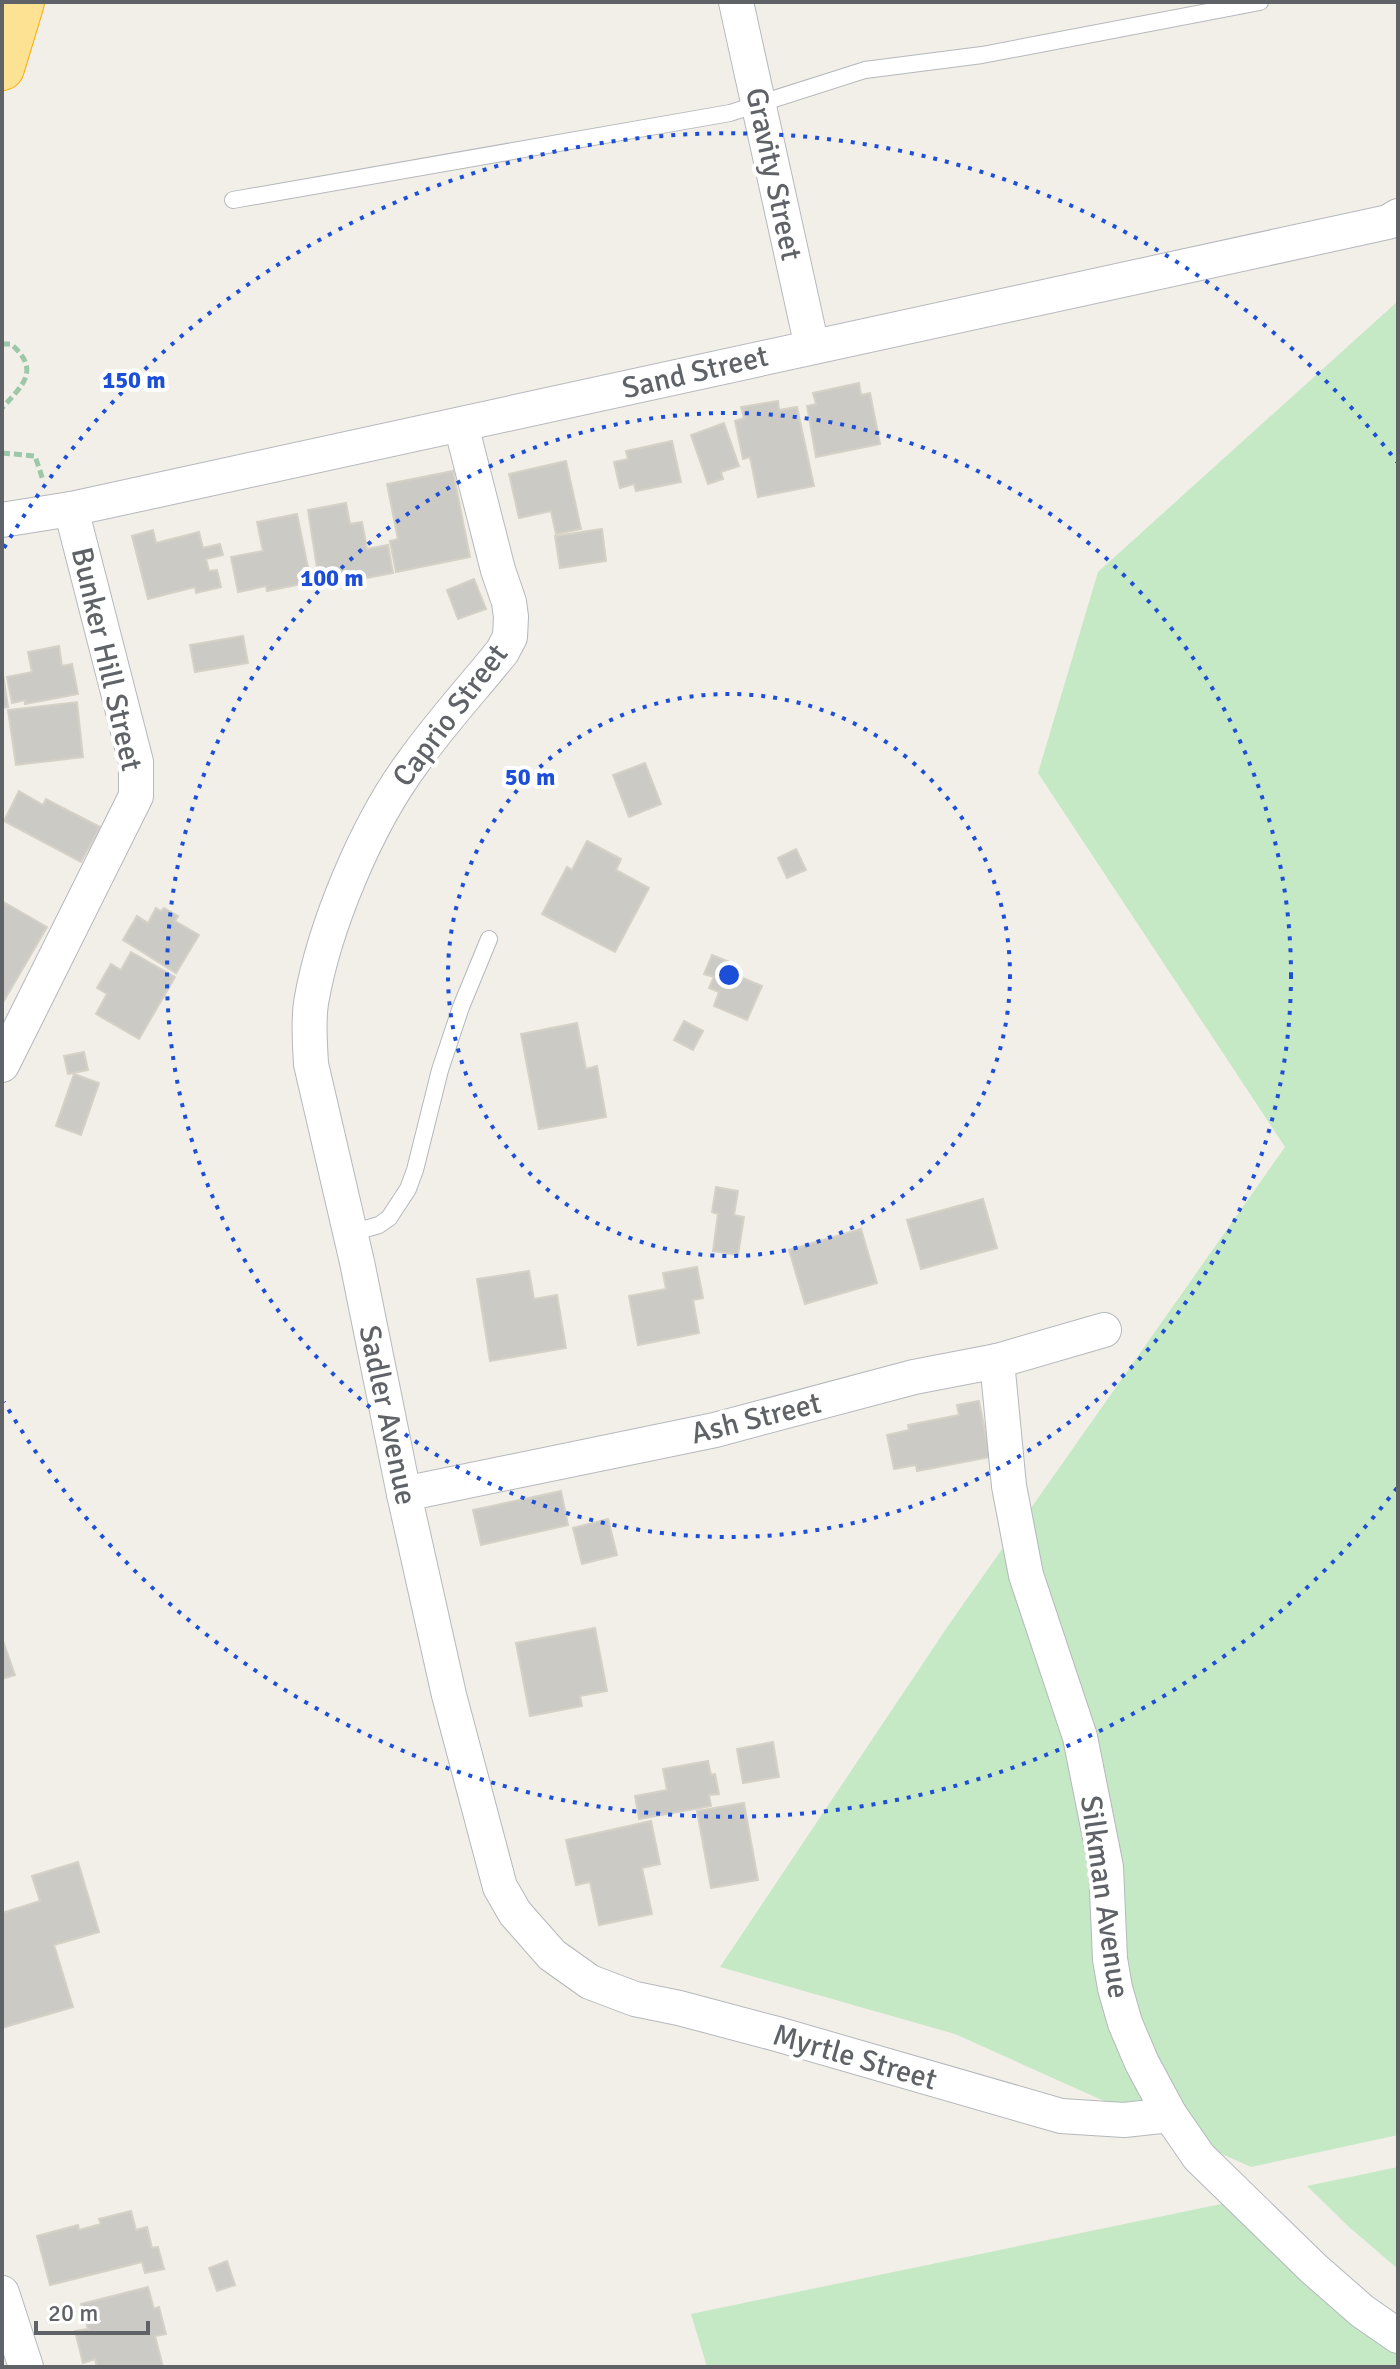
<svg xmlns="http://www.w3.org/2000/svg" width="1400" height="2369" font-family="Signika,sans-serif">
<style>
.green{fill:#c5e8c5}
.building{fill:#cccac5;stroke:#d6d1c6;stroke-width:2}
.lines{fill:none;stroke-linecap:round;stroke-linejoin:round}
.lane-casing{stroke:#b5b8bc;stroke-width:18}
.street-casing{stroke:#b5b8bc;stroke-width:36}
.highway-casing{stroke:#f9ab00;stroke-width:46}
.path{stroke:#9cc7a9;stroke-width:5;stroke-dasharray:8 4;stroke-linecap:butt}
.lane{stroke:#fff;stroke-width:16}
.street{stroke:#fff;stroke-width:34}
.highway{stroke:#fde293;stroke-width:44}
.ring{fill:none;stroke:#1d4ed8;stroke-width:4;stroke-dasharray:4 8}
.labels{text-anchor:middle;stroke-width:8;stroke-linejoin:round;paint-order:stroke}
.street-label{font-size:30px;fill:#5f6368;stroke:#fff}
.centre{fill:#1d4ed8;stroke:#fff;stroke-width:4}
.ring-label{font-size:24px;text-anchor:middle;font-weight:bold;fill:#1d4ed8;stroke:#fff;stroke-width:8;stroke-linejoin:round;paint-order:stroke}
</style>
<rect width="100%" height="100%" fill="#f1efe8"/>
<g class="green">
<polygon points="1398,301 1398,2135 1251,2167 955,2034 720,1967 948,1626 1285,1147 1038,773 1098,572"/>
<polygon points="1398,2167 1398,2269 1349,2227 1307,2186"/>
<polygon points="1226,2203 1370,2333 1398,2353 1398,2367 707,2367 691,2314"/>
</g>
<g class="building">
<polygon points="859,383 861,395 870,393 880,444 816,457 807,406 816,404 813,393"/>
<polygon points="778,401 779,410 797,407 814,486 758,497 750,457 743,459 735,421 744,418 741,407"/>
<polygon points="724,423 739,466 721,472 723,479 708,484 691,435"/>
<polygon points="672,441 681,482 636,491 634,484 620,488 614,462 628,459 626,451"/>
<polygon points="566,461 581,529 556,534 551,511 519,518 509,474"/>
<polygon points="453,471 470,557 396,572 390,541 398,539 387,484"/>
<polygon points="346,503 350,524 362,522 367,549 388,545 393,573 320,587 308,510"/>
<polygon points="297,514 311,582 267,591 266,586 238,592 231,557 263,551 257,522"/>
<polygon points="602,529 606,561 560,568 555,536"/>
<polygon points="153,530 156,543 199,532 203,548 220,544 223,555 206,559 209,571 217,570 221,587 196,593 195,587 148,599 132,536"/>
<polygon points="474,579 486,609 458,619 447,590"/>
<polygon points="243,636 248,663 195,672 190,645"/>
<polygon points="59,646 62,666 72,664 78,694 25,704 25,700 12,703 7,677 32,672 28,652"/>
<polygon points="2,668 8,707 2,708"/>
<polygon points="77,702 83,757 16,765 8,710"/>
<polygon points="645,763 661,804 629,817 613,775"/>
<polygon points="19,791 43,805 46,799 100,827 81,862 4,821"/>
<polygon points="587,841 621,859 616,870 649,888 615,952 542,914 567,867 572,870"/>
<polygon points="796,849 806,870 787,878 778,858"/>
<polygon points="2,901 47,927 2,1004"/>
<polygon points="156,908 161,911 164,908 178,916 175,921 199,935 176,973 123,940 137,916 148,923"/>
<polygon points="131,952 175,977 139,1039 96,1014 107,994 97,988 111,964 121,970"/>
<polygon points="712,955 732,963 729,972 762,986 747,1020 714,1006 719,992 709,988 714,977 704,974"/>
<polygon points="684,1021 703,1031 693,1050 674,1040"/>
<polygon points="577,1023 586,1069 597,1066 606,1117 539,1129 521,1034"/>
<polygon points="84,1052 88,1070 68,1074 64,1056"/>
<polygon points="74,1074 99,1083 81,1135 56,1126"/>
<polygon points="716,1187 738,1191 734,1215 744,1217 738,1255 713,1251 718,1214 712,1212"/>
<polygon points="983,1199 997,1248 921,1269 907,1220"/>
<polygon points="861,1229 877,1283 805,1304 789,1250"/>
<polygon points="697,1267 703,1298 693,1300 699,1333 638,1345 629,1296 666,1289 663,1273"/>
<polygon points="529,1271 534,1299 557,1295 566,1348 490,1361 477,1279"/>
<polygon points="979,1401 990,1457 917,1471 916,1465 894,1469 887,1435 909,1430 908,1425 959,1415 957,1405"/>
<polygon points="561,1491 568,1525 481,1545 473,1510"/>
<polygon points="608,1519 617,1555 582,1564 573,1528"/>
<polygon points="595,1628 607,1691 580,1696 582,1706 530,1716 516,1643"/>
<polygon points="2,1638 15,1675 2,1679"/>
<polygon points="773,1742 779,1777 743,1783 737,1749"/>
<polygon points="708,1761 711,1775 715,1774 719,1794 709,1795 711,1806 639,1819 635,1796 667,1790 663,1769"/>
<polygon points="744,1803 758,1880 711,1888 697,1811"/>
<polygon points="651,1821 660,1864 642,1868 652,1914 599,1925 590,1882 576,1885 566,1840"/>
<polygon points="78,1862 99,1932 54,1945 73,2007 2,2028 2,1913 40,1901 32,1876"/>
<polygon points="131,2211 136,2230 147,2227 152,2248 158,2247 164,2269 145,2273 142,2262 50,2285 37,2236 78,2225 79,2230 101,2224 99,2219"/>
<polygon points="227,2261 235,2285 217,2291 209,2268"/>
<polygon points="148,2287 154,2309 159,2307 166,2334 155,2336 163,2367 97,2367 95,2359 83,2363 75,2331 88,2329 81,2304"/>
</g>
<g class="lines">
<g class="lane-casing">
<g id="lane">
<polyline points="233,200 730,113 865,70 982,55 1260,2"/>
<polyline points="351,1233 379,1225 389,1218 408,1189 415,1170 440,1070 461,1007 489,939"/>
</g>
</g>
<g class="street-casing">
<g id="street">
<polyline points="736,2 812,347"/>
<path d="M 461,425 L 498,570 L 509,602 L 511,617 L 510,637 L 502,652 C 472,689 440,724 413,762 C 367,824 324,926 311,1003 C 308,1023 310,1044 311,1064 L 357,1262 L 404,1494 L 449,1695 L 500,1887 L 515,1913 L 552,1955 L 590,1982 L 635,1999 L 679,2008 L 777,2034 L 1061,2116 L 1124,2120 L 1170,2115"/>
<polyline points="2,520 71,509 1388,222 1398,216"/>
<polyline points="2,1065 136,796 136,762 71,509"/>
<polyline points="997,1361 1009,1486 1026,1575 1080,1737 1106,1867 1110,1959 1115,1988 1125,2023 1142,2063 1170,2115 1199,2157 1313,2268 1362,2311 1398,2336"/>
<polyline points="404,1494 715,1430 914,1377 997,1361 1104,1330"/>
<polyline points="2,2293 26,2367"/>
</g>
</g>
<g class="highway-casing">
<polyline id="highway" points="2,68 22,2"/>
</g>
<g class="path">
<path d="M 2,344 L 11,344 C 41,370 23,385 2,408"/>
<polyline points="2,453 35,456 43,480"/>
</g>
<use href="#lane" class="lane"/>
<use href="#street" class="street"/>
<use href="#highway" class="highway"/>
</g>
<g class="ring">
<circle cx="729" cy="975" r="281"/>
<circle cx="729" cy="975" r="562"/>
<path d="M1397 1488A842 842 0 0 1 4 1402M4 548A842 842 0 0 1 1397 462"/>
</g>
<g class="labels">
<g class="street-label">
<text transform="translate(774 174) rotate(78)" y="10">Gravity Street</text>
<text transform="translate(695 372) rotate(-13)" y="10">Sand Street</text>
<text transform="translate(107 659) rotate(77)" y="10">Bunker Hill Street</text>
<text transform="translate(450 715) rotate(-53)" y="10">Caprio Street</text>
<text transform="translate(388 1415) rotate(78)" y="10">Sadler Avenue</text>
<text transform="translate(756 1418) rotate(-14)" y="10">Ash Street</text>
<text transform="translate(1105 1897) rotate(82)" y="10">Silkman Avenue</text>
<text transform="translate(855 2057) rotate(16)" y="10">Myrtle Street</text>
</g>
</g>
<circle cx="729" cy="975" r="12" class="centre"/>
<g class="ring-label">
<text x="134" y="388">150 m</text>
<text x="332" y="586">100 m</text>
<text x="530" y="785">50 m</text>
</g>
<rect width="1400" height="2369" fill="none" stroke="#5f6368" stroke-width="8"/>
<path d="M36 2321v12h112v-12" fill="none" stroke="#5f6368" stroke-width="4"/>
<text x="48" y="2321" font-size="24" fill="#5f6368" stroke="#ffffff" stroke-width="6" paint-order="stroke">20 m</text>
</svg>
